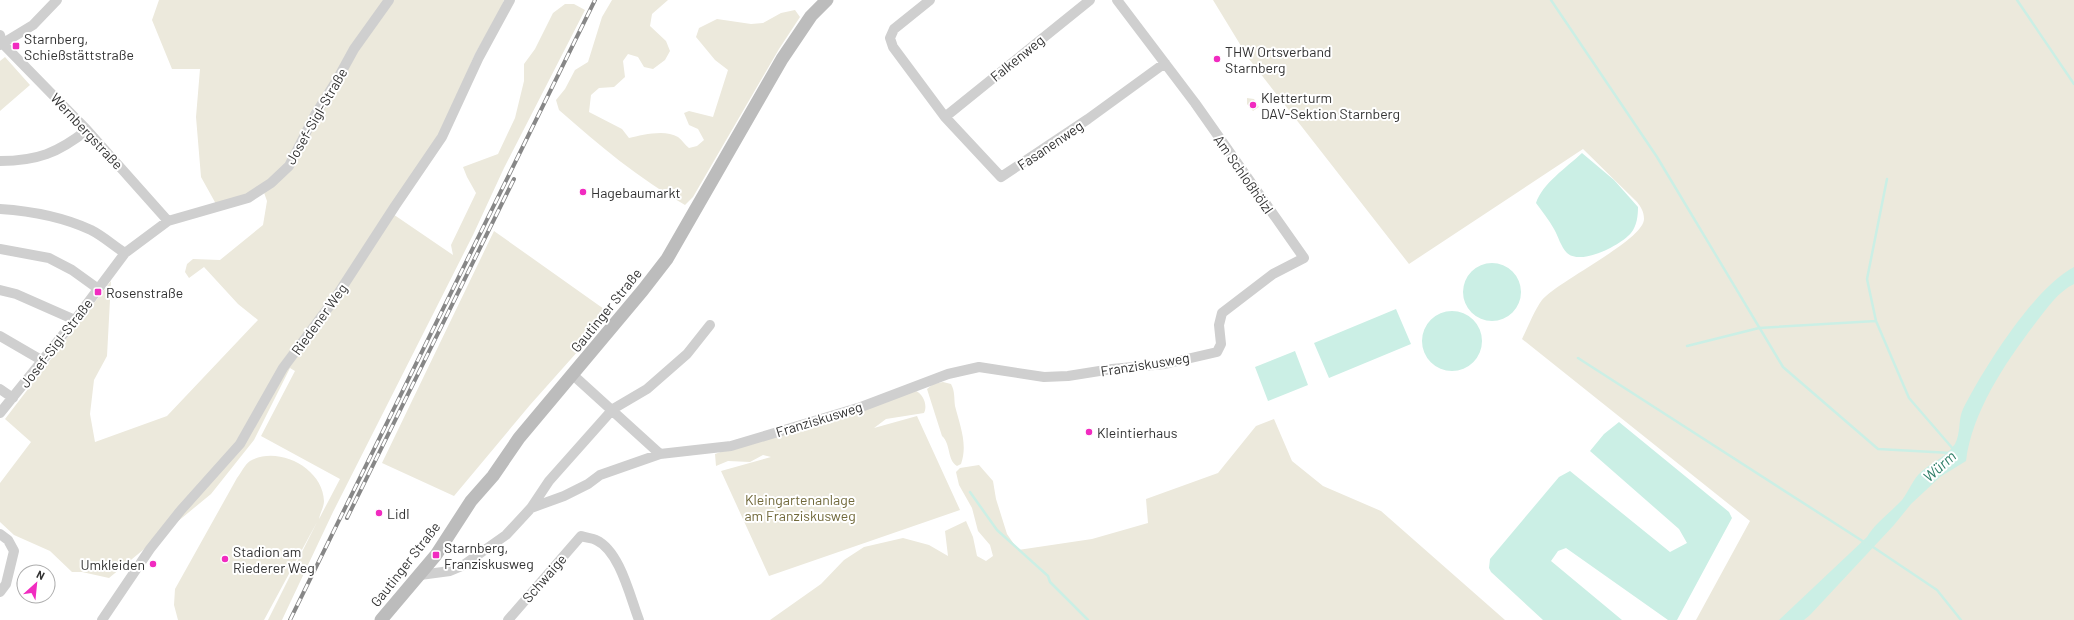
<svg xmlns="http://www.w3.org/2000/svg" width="2074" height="620" viewBox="0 0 2074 620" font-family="Barlow,sans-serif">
<rect width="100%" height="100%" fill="#fff"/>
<!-- green -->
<path fill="#ece9dc" d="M159,0h345l-3,9 -26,45 -35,80 -53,76 66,45 -2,-10 25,-52 -9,-16 -4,-10 35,-13 17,-36 9,-37v-17l11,-15 18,-36 12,-9h9l11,6 -81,158 -31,67 -140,277 -51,108h-14l49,-98 -53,98h-86l-4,-15 1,-16 62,-111c4,-5 8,-14 13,-17 28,-16 73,7 74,40 0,6 -4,12 -5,18l21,-40 -79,-43 34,-65 -5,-3 -36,72 -43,54 -102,84 -27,-6h-10l-22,-21 -36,-16 -14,-13v-39l31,-41 -26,-23 106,-138 -4,75 -13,24 -4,34 5,28 72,-26 91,-96 -20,-16 -34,-37 -15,11 -4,-6 2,-8 6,-5 27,1 43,-35 4,-24 -5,-14 -15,9 -31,8 -15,-27 -5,-60 4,-48h-28l-20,-49z
M612,0h56l-16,14 -2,12 16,15 4,10 -5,9 -12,9 -9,-2 -6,-10 -10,-3 -5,7 2,16 -11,10 -15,1 -8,7 -2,17 33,17 7,9c13,-3 36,-9 49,-1 4,3 7,8 11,11l8,-2 7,-6 -6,-11 -9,-4 -5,-12 5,-2 24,6 15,-47 -13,-10 -19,-23 3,-9 18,-9 34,5 12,-1 18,-10 14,-3 5,7 -21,32 -86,148 -8,8c-47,-27 -85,-59 -126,-95l-3,-10 9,-11 10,-19 13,-8 14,-45z
M1213,0h861v620h-378l54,-99 -228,-182c6,-12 12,-28 20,-39 16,-19 102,-60 102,-81 0,-7 -3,-12 -7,-17l-54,-53 -174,115 -160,-205z
M5,57l25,28 -30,26v-50z
M1247,98l7,1 5,8 -6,4 -6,-7z
M494,231l117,83 -81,91 -76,91 -72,-33z
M943,382l8,2c4,7 3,14 4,22 5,20 13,38 6,58l-4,2c-10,-6 -6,-22 -15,-30l-15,-47 6,-5z
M916,391c7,3 12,14 8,22l-38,6 -12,9 43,-12 43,94 -191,66 -48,-105 50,-14 -8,-2 -13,7 -22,-1 -12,5 -1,-12 39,-14z
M1274,419l18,42 31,25 58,25 124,109h-735l51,-36 23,-24 20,-13 39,-9 26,7 19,11 -3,-25 21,-10 7,16 4,19 9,5 7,-5 -3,-11 -12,-14 -6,-23 -13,-23 -3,-13 4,-4 19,-3 14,16 3,18 11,35 11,16 74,-11 56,-16 -2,-24 72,-26 38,-47z"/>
<!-- water -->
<path fill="#cbefe5" d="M1582,153l32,27 24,27c0,8 -1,19 -7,26 -10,12 -50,33 -64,20 -6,-6 -9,-17 -13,-24 -5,-9 -12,-18 -18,-26 7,-20 30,-35 46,-50z
M1463 292a29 29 0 1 1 58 0a29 29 0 1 1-58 0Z
M2074,267v17c-15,7 -27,24 -37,37 -30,39 -65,90 -71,140l-26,16 -29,27 -17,21 -84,90 -6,5h-25l88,-83c8,-14 23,-24 35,-37 6,-8 10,-18 16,-25 11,-12 28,-17 37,-31 6,-11 3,-25 8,-35 21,-41 71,-121 111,-142z
M1396,309l15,35 -82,34 -15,-35z
M1422 341a30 30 0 1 1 60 0a30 30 0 1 1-60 0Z
M1295,351l13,34 -40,16 -13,-34z
M1619,422l110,90 3,6 -55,102h-9l-102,-72 -8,3 -7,10 71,59h-79l-52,-48 -2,-4 1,-9 69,-82 11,-6 100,81 17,-9 -8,-14 -89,-78 14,-17z"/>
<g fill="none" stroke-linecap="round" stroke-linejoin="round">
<!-- stream -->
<path stroke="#cbefe5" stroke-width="2.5" d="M1551,0l106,157 126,210 95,82 73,4
M2017,0l57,84
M1887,179l-20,100 9,42 33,77 45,52
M1687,346l72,-18 117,-7
M1578,358l286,184
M970,492l27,38 51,46 2,6 38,38
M1870,545l67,45 24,30"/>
<!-- street -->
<path stroke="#cfcfcf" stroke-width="10" d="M930,0l-36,29 -4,9 3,9 52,70 56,60 87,-58 77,-56
M0,35l2,8 85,87 81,91
M0,45l33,-20 24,-25
M945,117l145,-117
M0,161c37,0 58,-8 87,-31
M0,209c31,2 63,8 91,21 12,6 23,16 34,23
M0,249l49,9 23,12 25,18
M0,290l16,4 59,26
M0,336l43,25
M573,375l87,79
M0,389l13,9
M0,413l75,-93 50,-67 43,-32 80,-23 23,-15 18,-17 26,-51 22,-35 17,-31 35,-49
M531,508l18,-27 64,-72 34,-20 40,-35 23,-29
M0,534l8,6 6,11 -8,33 -6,8
M420,575l30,-4 12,-5 44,-31 25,-27 33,-12 24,-12 12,-9 60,-21 71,-8 130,-39 87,-33 31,-7 65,10 24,-1 44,-7 53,-5 52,-12 4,-8 -2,-19 3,-12 51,-39 31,-16 -109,-155 -78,-103
M102,620l48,-71 31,-39 59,-66 43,-76 51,-68 61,-94 47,-69 37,-80 31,-57
M508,620l73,-84c5,2 11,2 15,4 24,11 34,57 43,80"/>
<!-- secondary -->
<path stroke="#bcbcbc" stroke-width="13" d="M381,620l55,-65 35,-54 22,-25 26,-38 124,-148 24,-31 115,-200 29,-43 16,-16"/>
<defs>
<path id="rail" d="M347,518l167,-339
M290,620l305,-620"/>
</defs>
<!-- rail casing -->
<use href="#rail" stroke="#878787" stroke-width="4"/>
<!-- rail -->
<use href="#rail" stroke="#fff" stroke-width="2.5" stroke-dasharray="8" stroke-linecap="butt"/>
</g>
<!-- markers -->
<g fill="#f12bc0" stroke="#fff" stroke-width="1.5">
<rect x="12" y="42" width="8" height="8" rx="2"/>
<circle cx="1217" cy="59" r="4"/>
<circle cx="1253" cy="105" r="4"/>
<circle cx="583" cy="192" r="4"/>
<rect x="94" y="288" width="8" height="8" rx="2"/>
<circle cx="1089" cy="432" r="4"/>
<circle cx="379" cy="513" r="4"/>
<rect x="432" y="551" width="8" height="8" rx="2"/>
<circle cx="225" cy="559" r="4"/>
<circle cx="153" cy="564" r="4"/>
</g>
<g text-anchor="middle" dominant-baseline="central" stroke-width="4" stroke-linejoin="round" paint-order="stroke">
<!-- poi labels -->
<g font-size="14" fill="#323232" stroke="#fff" text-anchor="start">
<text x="24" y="38">Starnberg,<tspan x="24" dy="16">Schießstättstraße</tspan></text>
<text x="1225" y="51">THW Ortsverband<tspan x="1225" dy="16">Starnberg</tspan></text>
<text x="1261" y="97">Kletterturm<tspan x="1261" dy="16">DAV-Sektion Starnberg</tspan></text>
<text x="591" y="192">Hagebaumarkt</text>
<text x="106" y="292">Rosenstraße</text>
<text x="1097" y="432">Kleintierhaus</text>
<text x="387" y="513">Lidl</text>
<text x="444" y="547">Starnberg,<tspan x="444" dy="16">Franziskusweg</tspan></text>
<text x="233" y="551">Stadion am<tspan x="233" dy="16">Riederer Weg</tspan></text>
<text x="145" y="564" text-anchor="end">Umkleiden</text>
</g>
<!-- street labels -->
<g font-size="14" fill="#323232" stroke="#fff">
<text transform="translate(1017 58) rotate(-39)">Falkenweg</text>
<text transform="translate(316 116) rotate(-60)">Josef-Sigl-Straße</text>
<text transform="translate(87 131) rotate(47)">Wernbergstraße</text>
<text transform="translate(1050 145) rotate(-34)">Fasanenweg</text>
<text transform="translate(1244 174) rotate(55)">Am Schloßhölzl</text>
<text transform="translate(606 310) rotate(-51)">Gautinger Straße</text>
<text transform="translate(319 319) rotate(-54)">Riedener Weg</text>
<text transform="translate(56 343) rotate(-52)">Josef-Sigl-Straße</text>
<text transform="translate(1145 364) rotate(-9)">Franziskusweg</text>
<text transform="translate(819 419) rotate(-17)">Franziskusweg</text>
<text transform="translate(405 564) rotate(-52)">Gautinger Straße</text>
<text transform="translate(544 578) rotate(-49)">Schwaige</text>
</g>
<!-- park labels -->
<g font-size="14" fill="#71693b" stroke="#fff">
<text x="800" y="499">Kleingartenanlage<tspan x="800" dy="16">am Franziskusweg</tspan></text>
</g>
<!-- water labels -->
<g font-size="15" font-style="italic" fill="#307f68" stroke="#fff">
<text transform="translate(1939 466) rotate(-42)">Würm</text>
</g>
</g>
<!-- north arrow -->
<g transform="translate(36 584) rotate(27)"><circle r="19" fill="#ffffff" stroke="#adadad"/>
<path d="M0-3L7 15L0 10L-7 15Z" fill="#f12bc0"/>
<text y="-6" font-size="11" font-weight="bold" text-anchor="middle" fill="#323232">N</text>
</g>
</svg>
